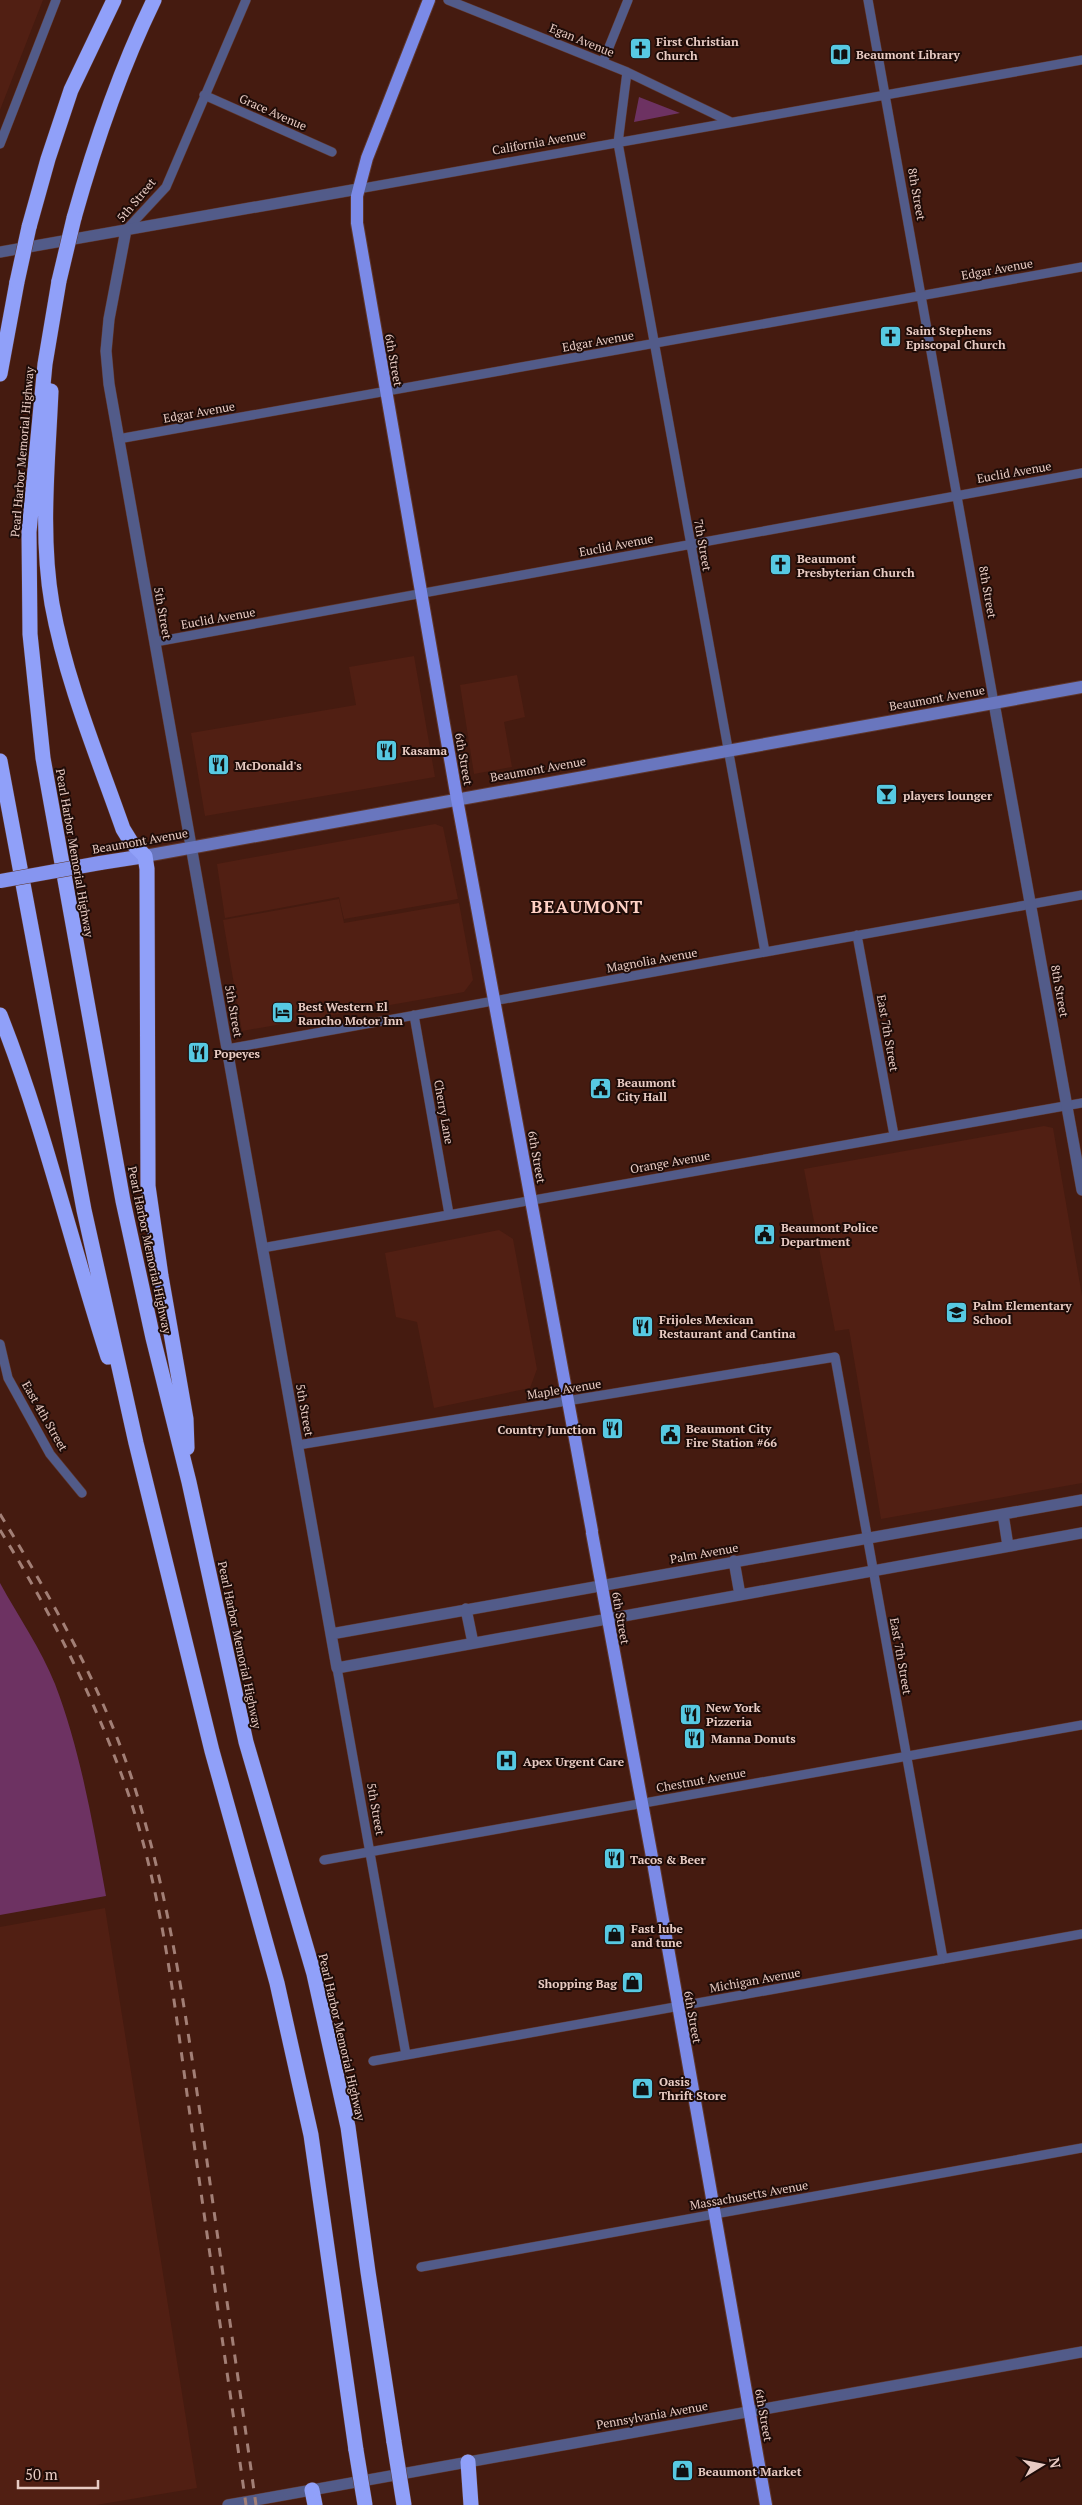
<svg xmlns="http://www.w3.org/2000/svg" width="1082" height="2505" viewBox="0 0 1082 2505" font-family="'PT Serif',serif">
<rect width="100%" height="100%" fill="#451b10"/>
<!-- built -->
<path fill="#511f13" d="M0,0h43l-43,110z
M414,656l21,121 -230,39 -14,-83 165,-28 -7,-38z
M517,675l8,42 -21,5 8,45 -38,7 -14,-89z
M435,824l8,3 15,72 -114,20 -5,-22 -114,21 -8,-54z
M339,899l5,24 115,-20 14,77 -9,12 -222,39 -19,-111z
M1044,1126l9,2 29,168v187l-201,36 -32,-190 -14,2 -31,-162z
M499,1230l14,9 24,130 -7,19 -96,20 -17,-86 -21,-5 -11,-64z
M105,1908l92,580 -101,17h-96v-578z"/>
<!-- green -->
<path fill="#6d3262" d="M639,97l41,16 -46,9z
M0,1583c18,33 41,66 55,101 26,68 38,141 51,212l-106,19z"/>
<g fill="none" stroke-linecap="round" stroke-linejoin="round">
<defs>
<path id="minor" d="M448,0l179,72 104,50
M868,0l126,703
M603,62l25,-62
M627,72l-9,71 147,809
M204,95l128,57
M0,144l56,-144
M358,189l724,-129
M126,230l40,-43 80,-187
M118,439l964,-172
M155,642l927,-169
M857,935l37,200
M414,1015l35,199
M227,1049l855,-154
M262,1248l820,-145
M0,1344l8,34 42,76 32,39
M298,1445l537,-88 108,602
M337,1668l69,387
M324,1860l758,-135
M373,2061l709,-127
M421,2267l661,-119"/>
<path id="tertiary" d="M126,230l-17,89 -3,32 3,33 228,1284 745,-135
M0,252l358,-63
M994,703l88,487
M1003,1514l5,32
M734,1561l6,34
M466,1609l7,34
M331,1634l751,-134
M228,2505l854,-153"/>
<path id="secondary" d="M145,856l937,-169"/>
<path id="primary" d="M429,0l-62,158 -10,38v27l100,576 135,732
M592,1533l60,324 114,648"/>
<path id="trunk" d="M100,863l45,-7"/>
<path id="motorway" d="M74,218c21,-75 46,-148 80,-218
M29,227l19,-68 23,-69 43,-90
M59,281l-14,83 -16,168 1,102 13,124 80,443 30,137 36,144 57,260 68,232 34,153 20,145 26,170
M0,374l17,-92
M51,391c-3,70 -11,144 1,213 14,77 45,151 71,225l8,13 14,14 2,13 1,317 13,90 25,143 1,29
M0,761l84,449 52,233 76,308 65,232 34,152 45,315
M0,1015c44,111 71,228 108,342
M468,2462l3,43
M312,2490l3,15"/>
</defs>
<!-- minor casing -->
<use href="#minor" stroke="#5f372d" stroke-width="10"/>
<!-- tertiary casing -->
<use href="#tertiary" stroke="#5f372d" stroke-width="12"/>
<!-- secondary casing -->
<use href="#secondary" stroke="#5f372d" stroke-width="14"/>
<!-- primary casing -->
<use href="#primary" stroke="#5f372d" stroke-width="14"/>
<!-- trunk casing -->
<use href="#trunk" stroke="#5f372d" stroke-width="15"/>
<!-- motorway casing -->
<use href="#motorway" stroke="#5f372d" stroke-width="16"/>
<!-- minor -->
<use href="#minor" stroke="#525b89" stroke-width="9"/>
<!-- tertiary -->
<use href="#tertiary" stroke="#525b89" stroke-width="11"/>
<!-- secondary -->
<use href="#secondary" stroke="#6976be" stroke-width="12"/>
<!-- primary -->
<use href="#primary" stroke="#7b8ae7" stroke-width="12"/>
<!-- trunk -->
<use href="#trunk" stroke="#8695f0" stroke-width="14"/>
<!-- motorway -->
<use href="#motorway" stroke="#90a0f9" stroke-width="15"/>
<!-- rail -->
<path stroke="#a27f76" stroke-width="3" stroke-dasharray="9 9" stroke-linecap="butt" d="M0,1514c51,84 101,171 132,265 38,117 54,239 72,361 17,122 35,243 52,365
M0,1530c48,78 90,159 122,246 38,102 51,217 66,325 19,135 39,269 58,404"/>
<defs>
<path id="trunk-bridge" d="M0,881l100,-18"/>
<path id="motorway-bridge" d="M59,281l15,-63
M17,282l12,-55
M394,2442l10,63
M356,2450l9,55"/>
</defs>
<!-- trunk-bridge casing -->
<use href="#trunk-bridge" stroke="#5f372d" stroke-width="15" stroke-linecap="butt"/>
<!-- motorway-bridge casing -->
<use href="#motorway-bridge" stroke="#5f372d" stroke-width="16" stroke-linecap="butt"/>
<!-- trunk-bridge -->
<use href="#trunk-bridge" stroke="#8695f0" stroke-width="14"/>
<!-- motorway-bridge -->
<use href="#motorway-bridge" stroke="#90a0f9" stroke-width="15"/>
</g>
<!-- icons -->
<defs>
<symbol id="church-square" viewBox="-11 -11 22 22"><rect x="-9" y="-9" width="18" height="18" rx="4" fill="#57c9e2" stroke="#1f0c08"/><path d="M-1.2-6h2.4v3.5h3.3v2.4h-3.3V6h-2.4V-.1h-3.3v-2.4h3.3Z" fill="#111"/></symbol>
<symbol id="library-square" viewBox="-11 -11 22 22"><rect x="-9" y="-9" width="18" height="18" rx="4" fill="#57c9e2" stroke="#1f0c08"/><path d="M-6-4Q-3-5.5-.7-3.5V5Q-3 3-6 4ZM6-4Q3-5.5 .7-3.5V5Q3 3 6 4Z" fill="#111"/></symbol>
<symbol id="restaurant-square" viewBox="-11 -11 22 22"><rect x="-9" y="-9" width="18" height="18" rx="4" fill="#57c9e2" stroke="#1f0c08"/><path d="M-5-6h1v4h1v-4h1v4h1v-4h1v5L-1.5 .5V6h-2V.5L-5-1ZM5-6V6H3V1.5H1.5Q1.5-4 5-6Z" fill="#111"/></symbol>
<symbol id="bar-square" viewBox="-11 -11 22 22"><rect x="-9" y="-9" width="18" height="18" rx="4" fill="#57c9e2" stroke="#1f0c08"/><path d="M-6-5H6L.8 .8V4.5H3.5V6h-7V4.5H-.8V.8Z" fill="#111"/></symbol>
<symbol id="hotel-square" viewBox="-11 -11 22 22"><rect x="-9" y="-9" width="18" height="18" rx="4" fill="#57c9e2" stroke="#1f0c08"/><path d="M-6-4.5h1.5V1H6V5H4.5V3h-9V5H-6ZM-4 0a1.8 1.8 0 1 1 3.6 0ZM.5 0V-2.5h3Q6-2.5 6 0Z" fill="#111"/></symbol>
<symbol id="civic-square" viewBox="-11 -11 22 22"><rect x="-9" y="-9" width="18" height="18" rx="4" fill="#57c9e2" stroke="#1f0c08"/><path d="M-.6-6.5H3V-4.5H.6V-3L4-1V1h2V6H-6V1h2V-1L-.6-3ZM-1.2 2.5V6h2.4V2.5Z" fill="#111"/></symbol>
<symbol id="school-square" viewBox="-11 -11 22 22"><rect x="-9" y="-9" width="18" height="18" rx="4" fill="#57c9e2" stroke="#1f0c08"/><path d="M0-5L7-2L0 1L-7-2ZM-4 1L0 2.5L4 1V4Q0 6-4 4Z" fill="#111"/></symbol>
<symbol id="hospital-square" viewBox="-11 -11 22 22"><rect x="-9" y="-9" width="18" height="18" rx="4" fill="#57c9e2" stroke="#1f0c08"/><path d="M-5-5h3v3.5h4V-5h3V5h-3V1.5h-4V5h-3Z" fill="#111"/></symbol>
<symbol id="shop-square" viewBox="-11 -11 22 22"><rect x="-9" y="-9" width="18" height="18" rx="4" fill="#57c9e2" stroke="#1f0c08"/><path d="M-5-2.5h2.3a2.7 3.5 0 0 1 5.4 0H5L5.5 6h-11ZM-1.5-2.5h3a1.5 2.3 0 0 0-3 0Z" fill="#111"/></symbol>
</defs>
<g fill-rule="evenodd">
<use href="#church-square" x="628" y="36" width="25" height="25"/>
<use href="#library-square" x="828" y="42" width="25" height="25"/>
<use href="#church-square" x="878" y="324" width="25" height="25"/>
<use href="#church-square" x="768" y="552" width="25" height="25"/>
<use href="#restaurant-square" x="374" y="738" width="25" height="25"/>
<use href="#restaurant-square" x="206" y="752" width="25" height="25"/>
<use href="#bar-square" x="874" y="782" width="25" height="25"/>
<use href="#hotel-square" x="270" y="1000" width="25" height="25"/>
<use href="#restaurant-square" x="186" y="1040" width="25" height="25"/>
<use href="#civic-square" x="588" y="1076" width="25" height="25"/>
<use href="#civic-square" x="752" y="1222" width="25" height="25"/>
<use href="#school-square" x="944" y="1300" width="25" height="25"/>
<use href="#restaurant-square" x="630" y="1314" width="25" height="25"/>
<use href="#restaurant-square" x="600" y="1416" width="25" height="25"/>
<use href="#civic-square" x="658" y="1422" width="25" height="25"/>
<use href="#restaurant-square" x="678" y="1702" width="25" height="25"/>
<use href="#restaurant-square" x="682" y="1726" width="25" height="25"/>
<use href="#hospital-square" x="494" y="1748" width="25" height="25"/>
<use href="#restaurant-square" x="602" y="1846" width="25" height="25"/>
<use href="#shop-square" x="602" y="1922" width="25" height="25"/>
<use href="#shop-square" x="620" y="1970" width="25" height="25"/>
<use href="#shop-square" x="630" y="2076" width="25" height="25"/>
<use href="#shop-square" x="670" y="2458" width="25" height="25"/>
</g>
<g text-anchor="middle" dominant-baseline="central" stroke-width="4" stroke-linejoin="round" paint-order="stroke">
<!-- street labels -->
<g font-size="12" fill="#e8cbc3" stroke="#1f0c08">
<text transform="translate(582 40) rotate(22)">Egan Avenue</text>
<text transform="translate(273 112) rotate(24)">Grace Avenue</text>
<text transform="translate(539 142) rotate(-10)">California Avenue</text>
<text transform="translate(917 194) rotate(80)">8th Street</text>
<text transform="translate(136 200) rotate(-50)">5th Street</text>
<text transform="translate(997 269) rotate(-10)">Edgar Avenue</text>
<text transform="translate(598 341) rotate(-10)">Edgar Avenue</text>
<text transform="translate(394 360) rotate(80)">6th Street</text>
<text transform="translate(199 412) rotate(-10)">Edgar Avenue</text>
<text transform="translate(22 452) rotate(-85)">Pearl Harbor Memorial Highway</text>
<text transform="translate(1014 472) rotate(-10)">Euclid Avenue</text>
<text transform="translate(616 545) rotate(-11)">Euclid Avenue</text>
<text transform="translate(703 545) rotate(80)">7th Street</text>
<text transform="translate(988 592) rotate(80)">8th Street</text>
<text transform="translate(163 613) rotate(80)">5th Street</text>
<text transform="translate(218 618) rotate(-10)">Euclid Avenue</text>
<text transform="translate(937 698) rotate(-10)">Beaumont Avenue</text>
<text transform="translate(464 759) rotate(80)">6th Street</text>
<text transform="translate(538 769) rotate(-10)">Beaumont Avenue</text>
<text transform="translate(140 841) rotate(-10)">Beaumont Avenue</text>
<text transform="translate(75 853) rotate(80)">Pearl Harbor Memorial Highway</text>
<text transform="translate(652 960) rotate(-10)">Magnolia Avenue</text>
<text transform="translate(1060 991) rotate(80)">8th Street</text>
<text transform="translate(234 1011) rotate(80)">5th Street</text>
<text transform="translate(888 1033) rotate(80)">East 7th Street</text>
<text transform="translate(444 1112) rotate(80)">Cherry Lane</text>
<text transform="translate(537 1157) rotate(80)">6th Street</text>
<text transform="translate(670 1162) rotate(-10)">Orange Avenue</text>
<text transform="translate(150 1250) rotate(78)">Pearl Harbor Memorial Highway</text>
<text transform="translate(564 1389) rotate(-9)">Maple Avenue</text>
<text transform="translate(305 1410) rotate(80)">5th Street</text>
<text transform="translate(45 1416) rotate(60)">East 4th Street</text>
<text transform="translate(704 1553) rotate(-10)">Palm Avenue</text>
<text transform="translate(621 1618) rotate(80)">6th Street</text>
<text transform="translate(240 1645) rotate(78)">Pearl Harbor Memorial Highway</text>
<text transform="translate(901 1656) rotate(80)">East 7th Street</text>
<text transform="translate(701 1780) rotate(-10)">Chestnut Avenue</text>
<text transform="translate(376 1809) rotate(80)">5th Street</text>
<text transform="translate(755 1980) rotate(-10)">Michigan Avenue</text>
<text transform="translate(693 2017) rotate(80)">6th Street</text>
<text transform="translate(342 2037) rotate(77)">Pearl Harbor Memorial Highway</text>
<text transform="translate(749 2195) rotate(-10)">Massachusetts Avenue</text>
<text transform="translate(652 2415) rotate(-10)">Pennsylvania Avenue</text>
<text transform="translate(764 2415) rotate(80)">6th Street</text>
</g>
<!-- poi labels -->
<g font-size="12" font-weight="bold" fill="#e8cbc3" stroke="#1f0c08" text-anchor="start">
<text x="656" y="41">First Christian<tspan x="656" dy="14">Church</tspan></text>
<text x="856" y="54">Beaumont Library</text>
<text x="906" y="330">Saint Stephens<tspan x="906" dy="14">Episcopal Church</tspan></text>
<text x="797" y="558">Beaumont<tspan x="797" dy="14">Presbyterian Church</tspan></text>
<text x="402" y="750">Kasama</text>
<text x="235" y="765">McDonald's</text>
<text x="903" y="795">players lounger</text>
<text x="298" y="1006">Best Western El<tspan x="298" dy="14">Rancho Motor Inn</tspan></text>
<text x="214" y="1053">Popeyes</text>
<text x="617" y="1082">Beaumont<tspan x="617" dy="14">City Hall</tspan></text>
<text x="781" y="1227">Beaumont Police<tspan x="781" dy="14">Department</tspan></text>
<text x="973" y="1305">Palm Elementary<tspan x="973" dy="14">School</tspan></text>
<text x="659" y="1319">Frijoles Mexican<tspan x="659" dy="14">Restaurant and Cantina</tspan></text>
<text x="686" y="1428">Beaumont City<tspan x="686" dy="14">Fire Station #66</tspan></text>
<text x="596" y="1429" text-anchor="end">Country Junction</text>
<text x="706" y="1707">New York<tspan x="706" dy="14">Pizzeria</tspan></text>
<text x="711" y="1738">Manna Donuts</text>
<text x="523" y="1761">Apex Urgent Care</text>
<text x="630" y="1859">Tacos &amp; Beer</text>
<text x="631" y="1928">Fast lube<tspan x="631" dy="14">and tune</tspan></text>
<text x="617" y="1983" text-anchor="end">Shopping Bag</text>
<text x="659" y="2081">Oasis<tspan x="659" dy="14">Thrift Store</tspan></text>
<text x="698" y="2471">Beaumont Market</text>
</g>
<!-- district labels -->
<g font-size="18" font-weight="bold" letter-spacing="1" fill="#ffd1c5" stroke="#1f0c08">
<text x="587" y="906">BEAUMONT</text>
</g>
</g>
<!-- north arrow -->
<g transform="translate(1042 2465) rotate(80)" stroke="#1f0c08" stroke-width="4" paint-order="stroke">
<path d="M0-4L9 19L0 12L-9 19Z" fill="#e8cbc3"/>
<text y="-8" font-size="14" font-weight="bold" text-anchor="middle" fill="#e8cbc3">N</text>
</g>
<!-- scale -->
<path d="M18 2480v8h80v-8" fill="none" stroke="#e8cbc3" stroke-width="2.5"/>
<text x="25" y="2480" font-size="15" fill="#e8cbc3" stroke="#1f0c08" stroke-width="4" paint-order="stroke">50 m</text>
</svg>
